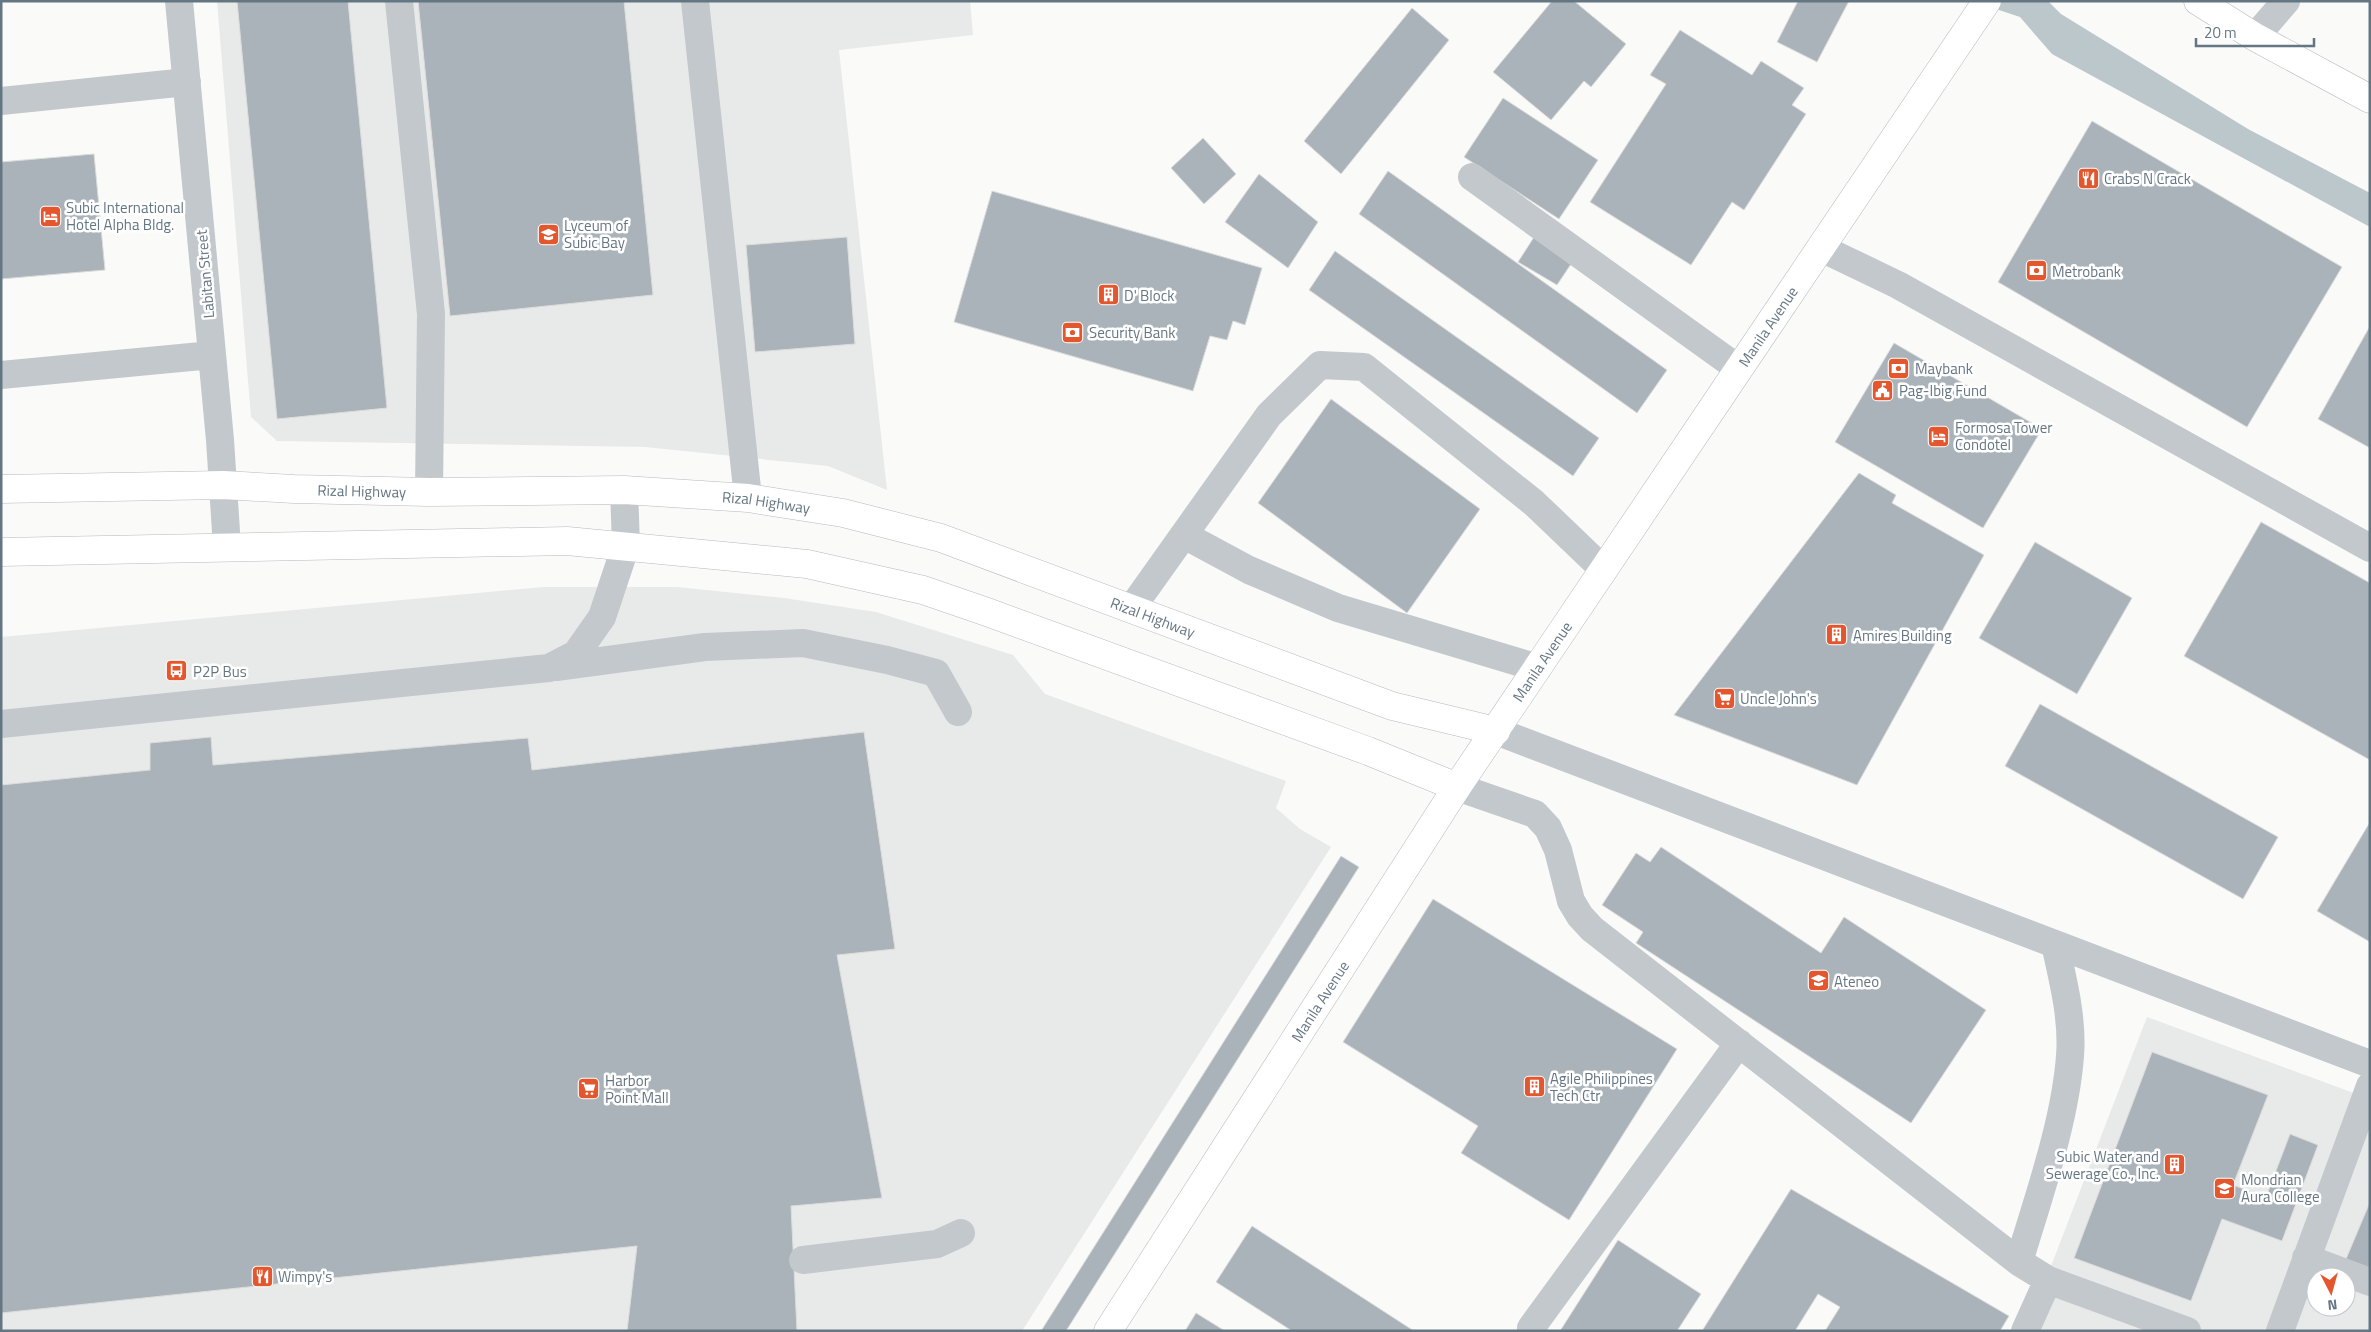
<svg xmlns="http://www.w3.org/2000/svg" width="2371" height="1332" viewBox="0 0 2371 1332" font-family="'Titillium Web',sans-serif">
<rect width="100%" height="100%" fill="#fafaf8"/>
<!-- built -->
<path fill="#e8e9e9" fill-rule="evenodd" d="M217,1h753l3,34 -134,15 48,440 -59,-24 -183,-19 -368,-6 -26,-24z
M543,587h134l107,11 92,14 137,43 32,39 241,87 -10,27 24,21 31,18 -309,484h-1021v-694z
M2147,1017l223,82v232h-344zM2316,1277h30v30h-30z"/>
<!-- water -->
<path fill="#bbc7cb" d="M1972,1h76l13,13 187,115 122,64v34l-318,-173 -32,-37z"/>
<!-- building -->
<path fill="#aab3b9" stroke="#dcdcda" d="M237,1h111l39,407 -110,11z
M418,1h206l29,294 -203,21z
M1552,1h22l52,43 -35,43 -7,-6 -33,39 -58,-48z
M1798,1h51l-32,61 -40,-20z
M1412,8l37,32 -108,134 -37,-33z
M1680,30l72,45 9,-14 43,27 -12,17 14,9 -62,96 -12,-8 -41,63 -101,-63 76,-118 -16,-9z
M1503,98l95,62 -39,59 -95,-62z
M2092,121l250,146 -95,160 -249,-145z
M1203,138l33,36 -32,30 -33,-36z
M94,154l11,116 -104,9v-117z
M1388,171l279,199 -30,43 -278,-199z
M1259,174l59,48 -30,46 -63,-46z
M992,191l270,77 -17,57 -12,-4 -6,19 -17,-4 -17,55 -239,-69z
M1536,234l39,24 -18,27 -39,-23z
M847,237l8,107 -100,8 -9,-107z
M1335,251l264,187 -26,38 -264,-186z
M2370,326v122l-52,-29z
M1894,343l148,86 -59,99 -148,-86z
M1331,399l149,110 -73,104 -149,-110z
M1859,473l37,22 -4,8 92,52 -127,230 -183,-70z
M2261,522l109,61v177l-186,-104z
M2035,542l97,56 -55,96 -98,-56z
M2040,704l238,133 -35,62 -238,-133z
M864,732l31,217 -58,6 45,243 -91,8 6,125h-170l10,-85 -636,67v-528l149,-15v-27l61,-6 2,28 315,-27 4,32z
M2370,822v120l-53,-31z
M1661,847l160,106 23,-36 142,93 -75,113 -275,-180 7,-11 -41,-27 34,-52 14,9z
M1341,856l18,11 -293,464h-25z
M1433,899l244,150 -108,171 -108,-67 17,-27 -135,-84z
M2152,1052l116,43 -35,90 33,12 24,-63 28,11 -36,96 -60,-22 -31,82 -117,-43z
M1791,1189l218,127 -9,15h-175l15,-24 -22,-13 -23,37h-93z
M2370,1202v67l-24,-10z
M1252,1226l162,105h-122l-76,-49z
M1618,1240l83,54 -24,37h-117z
M1196,1313l29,18h-40z"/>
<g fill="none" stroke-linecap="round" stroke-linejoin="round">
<defs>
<g id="major">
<path d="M2198,1l57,36 115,62"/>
<path id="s1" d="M1,489l222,-4 71,4 135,3 195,-2 124,8 95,15 98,25 451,168 104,25"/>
<path d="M1,552l566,-11 240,23 116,26 64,22 381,139 89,36"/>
<path id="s2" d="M1108,1331l349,-544 530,-786"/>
</g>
</defs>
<!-- major casing -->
<use href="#major" stroke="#b5babe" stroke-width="29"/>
<!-- minor -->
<path stroke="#c3c8cc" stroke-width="28" d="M179,1l41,439 7,107
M399,1l32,313 -2,178
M695,1l53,497
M2255,37l31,-36
M1,101l186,-19
M1472,177l267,192
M1821,248l77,37 472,263
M1,375l211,-20
M1184,535l65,35 89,38 200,60
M1131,609l138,-194 51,-50 44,2 170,136 70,67
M556,667l149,-20 98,-4 84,17 49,13 22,39
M1,724l548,-56 27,-14 26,-37 24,-72 -2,-55
M1496,731l874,333
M1457,787l78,27 13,14 10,22 13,51 9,15 12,13 427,333 29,18 139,51
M2306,1258l64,24
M803,1260l134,-16 24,-11
M2019,1262c19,-64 46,-139 51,-206 3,-37 -7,-76 -15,-112
M1531,1328l208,-285
M2025,1331l23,-51
M2280,1331l90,-245"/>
<!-- major -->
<use href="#major" stroke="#fff" stroke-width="28"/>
</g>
<!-- icons -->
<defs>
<symbol id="restaurant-square" viewBox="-11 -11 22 22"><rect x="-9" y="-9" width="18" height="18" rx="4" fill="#e4572e" stroke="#fff"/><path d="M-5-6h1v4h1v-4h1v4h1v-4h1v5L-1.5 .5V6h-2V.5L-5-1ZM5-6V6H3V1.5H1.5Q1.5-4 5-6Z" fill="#fff"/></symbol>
<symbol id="hotel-square" viewBox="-11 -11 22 22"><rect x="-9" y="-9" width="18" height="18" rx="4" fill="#e4572e" stroke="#fff"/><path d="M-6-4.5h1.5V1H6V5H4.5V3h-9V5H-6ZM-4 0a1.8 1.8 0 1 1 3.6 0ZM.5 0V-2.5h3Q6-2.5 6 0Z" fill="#fff"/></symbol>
<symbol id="university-square" viewBox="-11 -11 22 22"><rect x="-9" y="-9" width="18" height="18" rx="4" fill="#e4572e" stroke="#fff"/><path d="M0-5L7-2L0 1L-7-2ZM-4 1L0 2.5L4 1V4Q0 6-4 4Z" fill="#fff"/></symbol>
<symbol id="bank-square" viewBox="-11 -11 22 22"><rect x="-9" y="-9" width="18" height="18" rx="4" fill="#e4572e" stroke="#fff"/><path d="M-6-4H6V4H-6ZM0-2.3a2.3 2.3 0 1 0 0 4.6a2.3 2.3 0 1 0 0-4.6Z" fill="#fff"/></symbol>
<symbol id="building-square" viewBox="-11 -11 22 22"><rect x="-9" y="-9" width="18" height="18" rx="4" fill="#e4572e" stroke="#fff"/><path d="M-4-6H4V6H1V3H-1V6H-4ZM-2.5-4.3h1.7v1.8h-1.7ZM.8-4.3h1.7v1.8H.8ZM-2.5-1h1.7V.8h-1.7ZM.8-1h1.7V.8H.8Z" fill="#fff"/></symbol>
<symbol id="civic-square" viewBox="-11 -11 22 22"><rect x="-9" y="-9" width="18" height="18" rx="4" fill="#e4572e" stroke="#fff"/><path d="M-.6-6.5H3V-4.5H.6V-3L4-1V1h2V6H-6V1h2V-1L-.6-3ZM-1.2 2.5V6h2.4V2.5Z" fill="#fff"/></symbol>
<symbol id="bus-square" viewBox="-11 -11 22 22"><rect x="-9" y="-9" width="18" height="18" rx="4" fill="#e4572e" stroke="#fff"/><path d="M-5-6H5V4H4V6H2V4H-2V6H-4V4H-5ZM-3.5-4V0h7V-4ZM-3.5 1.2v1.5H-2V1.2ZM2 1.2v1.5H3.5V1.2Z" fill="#fff"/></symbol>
<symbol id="supermarket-square" viewBox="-11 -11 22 22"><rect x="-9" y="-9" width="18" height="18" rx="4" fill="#e4572e" stroke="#fff"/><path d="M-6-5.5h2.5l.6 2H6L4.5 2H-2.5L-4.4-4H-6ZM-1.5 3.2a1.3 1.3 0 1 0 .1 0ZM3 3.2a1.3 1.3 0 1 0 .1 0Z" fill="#fff"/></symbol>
<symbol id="school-square" viewBox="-11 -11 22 22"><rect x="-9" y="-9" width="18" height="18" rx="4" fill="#e4572e" stroke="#fff"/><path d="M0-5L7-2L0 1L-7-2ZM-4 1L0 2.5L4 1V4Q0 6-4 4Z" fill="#fff"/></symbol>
</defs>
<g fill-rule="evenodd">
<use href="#restaurant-square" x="2076" y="166" width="25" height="25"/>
<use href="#hotel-square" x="38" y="204" width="25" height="25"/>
<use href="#university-square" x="536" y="222" width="25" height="25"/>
<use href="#bank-square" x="2024" y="258" width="25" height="25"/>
<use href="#building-square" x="1096" y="282" width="25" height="25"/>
<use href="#bank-square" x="1060" y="320" width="25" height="25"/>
<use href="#bank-square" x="1886" y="356" width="25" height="25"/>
<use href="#civic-square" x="1870" y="378" width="25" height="25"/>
<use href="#hotel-square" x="1926" y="424" width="25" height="25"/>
<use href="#building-square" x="1824" y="622" width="25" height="25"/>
<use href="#bus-square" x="164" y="658" width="25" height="25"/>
<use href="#supermarket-square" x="1712" y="686" width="25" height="25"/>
<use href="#school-square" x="1806" y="968" width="25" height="25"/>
<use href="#building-square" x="1522" y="1074" width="25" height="25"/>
<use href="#supermarket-square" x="576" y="1076" width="25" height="25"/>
<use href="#building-square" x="2162" y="1152" width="25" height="25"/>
<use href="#university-square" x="2212" y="1176" width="25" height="25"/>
<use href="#restaurant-square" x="250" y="1264" width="25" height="25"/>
</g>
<g text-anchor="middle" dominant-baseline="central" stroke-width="5" stroke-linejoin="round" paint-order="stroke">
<!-- poi labels -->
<g font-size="15" fill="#657683" stroke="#fff" text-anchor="start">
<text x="2104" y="178">Crabs N Crack</text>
<text x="66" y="207">Subic International<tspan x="66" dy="17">Hotel Alpha Bldg.</tspan></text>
<text x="564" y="225">Lyceum of<tspan x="564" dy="17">Subic Bay</tspan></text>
<text x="2052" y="271">Metrobank</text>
<text x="1124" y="295">D' Block</text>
<text x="1089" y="332">Security Bank</text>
<text x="1915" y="368">Maybank</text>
<text x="1899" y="390">Pag-Ibig Fund</text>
<text x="1955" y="427">Formosa Tower<tspan x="1955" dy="17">Condotel</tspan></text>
<text x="1853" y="635">Amires Building</text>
<text x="193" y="671">P2P Bus</text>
<text x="1740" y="698">Uncle John's</text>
<text x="1834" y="981">Ateneo</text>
<text x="1550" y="1078">Agile Philippines<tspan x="1550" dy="17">Tech Ctr</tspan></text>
<text x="605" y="1080">Harbor<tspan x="605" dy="17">Point Mall</tspan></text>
<text x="2159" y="1156" text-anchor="end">Subic Water and<tspan x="2159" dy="17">Sewerage Co., Inc.</tspan></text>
<text x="2241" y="1179">Mondrian<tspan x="2241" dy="17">Aura College</tspan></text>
<text x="278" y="1276">Wimpy's</text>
</g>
<!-- street labels -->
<g font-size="15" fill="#657683" stroke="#fff">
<text transform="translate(205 274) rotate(-95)">Labitan Street</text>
<text stroke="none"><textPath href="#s2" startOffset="1202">Manila Avenue</textPath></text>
<text stroke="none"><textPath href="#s1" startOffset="361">Rizal Highway</textPath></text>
<text stroke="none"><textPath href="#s1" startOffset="766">Rizal Highway</textPath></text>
<text stroke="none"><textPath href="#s1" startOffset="1171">Rizal Highway</textPath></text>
<text stroke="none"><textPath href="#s2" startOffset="798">Manila Avenue</textPath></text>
<text stroke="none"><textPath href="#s2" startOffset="392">Manila Avenue</textPath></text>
</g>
</g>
<!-- border -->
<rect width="2371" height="1332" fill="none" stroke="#657683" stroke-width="5"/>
<!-- north arrow -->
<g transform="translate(2331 1292) rotate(174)"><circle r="24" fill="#ffffff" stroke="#c1c8cd"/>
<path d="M0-4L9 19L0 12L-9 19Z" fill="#e4572e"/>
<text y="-8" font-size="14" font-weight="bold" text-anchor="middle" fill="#657683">N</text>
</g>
<!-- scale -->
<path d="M2196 38v8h118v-8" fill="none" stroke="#657683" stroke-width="2.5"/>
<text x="2204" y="38" font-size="15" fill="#657683" stroke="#ffffff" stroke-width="4" paint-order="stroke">20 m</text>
</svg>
